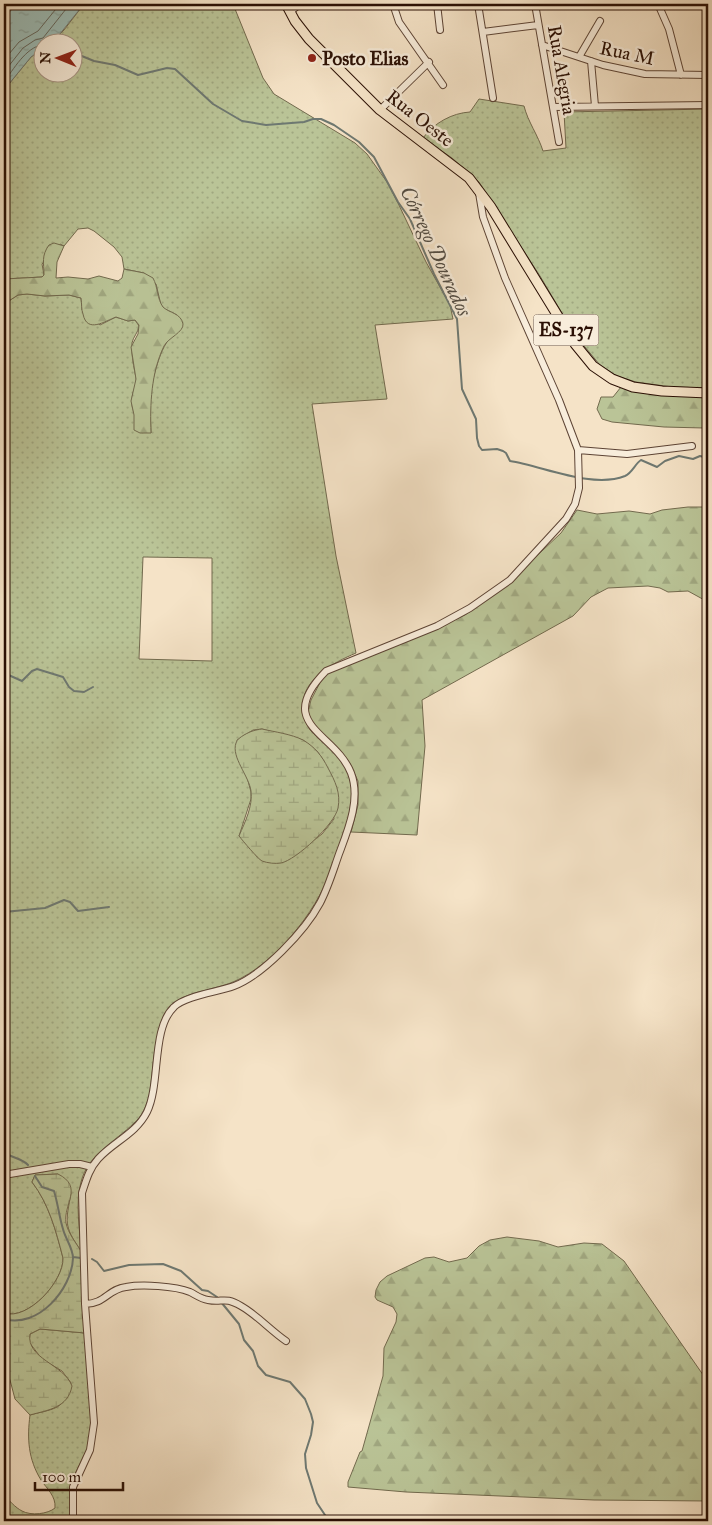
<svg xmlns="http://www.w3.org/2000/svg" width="712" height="1525" viewBox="0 0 712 1525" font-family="'IM FELL Great Primer',serif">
<defs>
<pattern id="grass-dots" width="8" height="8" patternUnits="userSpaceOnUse" patternTransform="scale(1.25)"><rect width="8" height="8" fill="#bac497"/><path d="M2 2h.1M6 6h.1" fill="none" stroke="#a0a780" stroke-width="1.8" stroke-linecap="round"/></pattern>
<pattern id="forest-firs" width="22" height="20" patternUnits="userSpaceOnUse" patternTransform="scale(1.25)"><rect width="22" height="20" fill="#bac497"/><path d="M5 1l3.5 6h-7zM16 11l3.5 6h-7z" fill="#a0a780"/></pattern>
<pattern id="wetland-marsh" width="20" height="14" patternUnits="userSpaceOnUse" patternTransform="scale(1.25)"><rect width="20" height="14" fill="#bac497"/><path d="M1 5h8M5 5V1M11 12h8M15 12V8" fill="none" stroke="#a0a780"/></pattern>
<pattern id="water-ripples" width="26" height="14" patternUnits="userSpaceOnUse" patternTransform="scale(1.25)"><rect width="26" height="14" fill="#9cbeb9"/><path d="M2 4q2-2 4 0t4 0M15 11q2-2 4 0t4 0" fill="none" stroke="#87a29d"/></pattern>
</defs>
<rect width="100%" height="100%" fill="#f5e3c7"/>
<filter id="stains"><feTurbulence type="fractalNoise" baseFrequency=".004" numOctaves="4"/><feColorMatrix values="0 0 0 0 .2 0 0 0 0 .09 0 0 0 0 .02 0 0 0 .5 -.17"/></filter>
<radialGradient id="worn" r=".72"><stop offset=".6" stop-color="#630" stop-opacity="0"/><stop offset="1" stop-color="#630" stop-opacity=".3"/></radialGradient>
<!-- grass -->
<path fill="url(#grass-dots)" stroke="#726a4e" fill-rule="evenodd" d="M84,4h149l30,74 11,16 81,49 12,11 20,28 11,21 28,59 24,43 3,14 -78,6 12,74 -75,5 24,152 20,97c-23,10 -56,26 -53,57 1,8 3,15 8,21 15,16 38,29 41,53 4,29 -12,60 -21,87 -16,42 -56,93 -98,111 -21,9 -54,9 -67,30 -12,18 -13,63 -17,85 -3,9 -7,20 -15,26 -19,19 -46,31 -53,59 -6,21 -1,47 0,69 -18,-26 -15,-29 -10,-58l-13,-19 -23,1 -3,7c17,22 24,49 31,76 1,23 -35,63 -59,55v-1009l14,-9 9,-1 18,2 24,-1 12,3 1,12 18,15 16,-8 12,4 7,-1 4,6c-1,7 -6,11 -7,17 -1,11 2,25 4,35 1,5 -2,11 -3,15 -5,19 6,27 18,40 0,-12 -2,-24 -1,-36 2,-16 10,-52 23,-62l4,-20 -12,-6 -4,-4 -5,-21 -12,-11 -20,-4 -2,-12 -8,-10 -20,-16 -6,-3 -10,1 -14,17 -4,-2 -18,20 2,11 -2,2 -38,2v-189l27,-33 11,-8v23h30v-30h-20l12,-12zM143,557l69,1v103l-73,-2zM262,729l41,11 14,11 7,10 10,58 -12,15 -36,27 -29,-4 -3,-6 -15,-15 12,-37v-7l-14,-52 16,-10z
M479,99l45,7c4,16 14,29 19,45l23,-3 -2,-36 144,-3v38l-2,7 2,26v208l-36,-1 -36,-5 -19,-6 -17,-11 -25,-30 -35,-59 -61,-94 -27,-24 -29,-20c11,-15 29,-25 47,-26z
M40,1329l45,4 7,92 -4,23 -14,28 -3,11v34h-67v-27c4,6 12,14 18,17 9,5 26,3 33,-3 1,-12 -8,-19 -14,-28 -13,-21 -14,-42 -11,-65 25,-7 34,-4 41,-32l-9,-12 -20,-12 -13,-17 1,-8z"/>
<!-- forest -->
<path fill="url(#forest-firs)" stroke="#726a4e" d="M54,243l10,3 -7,16 -1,16 12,-1 20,2 11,-3 19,5 4,-3 2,-9 20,4 9,5c5,9 4,21 10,29 6,6 18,6 20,17 1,8 -15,14 -19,22 -13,27 -14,58 -13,87h-11l-6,-3v-15l-3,-14 5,-22 -5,-32 7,-13 1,-9 -4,-5 -7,1 -12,-4c-11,4 -29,17 -33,-3 -2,-5 -1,-10 -2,-16l-12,-3 -24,1 -18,-2 -9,1 -14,9v-25l38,-2 2,-2c0,-12 -3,-19 5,-30z
M621,387l87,10v40l-5,-1 1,-8 -40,-1 -52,-5 -10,-3 -5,-10 4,-12h12z
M688,507h20v95l-20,-11 -20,1 -8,-4 -12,-2 -40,2 -17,9 -18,19 -151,84 3,46 -8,89 -66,-3 7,-27v-24l-9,-19 -11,-14 -27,-27 -3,-9 3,-12 13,-25 15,-9 78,-29 48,-22 41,-30 55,-52 16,-23 20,4 32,-3 21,3 12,-4z
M507,1237l32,4 19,6 26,-4 18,1 22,17 84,121v119l-114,-1 -188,-8 -58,-5v-5l12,-30 2,-1 21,-75 1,-28 12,-26 1,-8 -4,-7 -16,-7 -2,-3 1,-7 4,-8 7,-6 38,-18 9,-1 15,5 18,-4 12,-12 11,-6z"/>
<!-- wetland -->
<path fill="url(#wetland-marsh)" stroke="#726a4e" d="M262,729c13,3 29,5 41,11 12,7 19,16 25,28 7,13 13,25 10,40 -3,16 -42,52 -57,55 -5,1 -14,0 -19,-2 -4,-2 -19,-20 -23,-25 6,-14 14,-30 12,-45 -2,-15 -20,-34 -15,-48 1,-4 5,-6 8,-8 7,-4 11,-5 18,-6z
M58,1174c26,13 5,30 8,49 2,10 10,20 15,28l4,82 -45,-4 -10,5c-4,25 34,30 42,52 -4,22 -24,24 -42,29l-15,-16 -5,-19 -6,-12v-55c24,8 60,-32 59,-55 -7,-27 -14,-54 -31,-76l3,-7z"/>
<!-- water -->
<path fill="url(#water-ripples)" stroke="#6e7871" d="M16,4h68l-29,36 -3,2h-10v7l-11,8 -27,33v-71z"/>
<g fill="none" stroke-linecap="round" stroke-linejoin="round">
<!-- shore -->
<path stroke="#63665e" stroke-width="1" d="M4,60l15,-18 19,-11 22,-27
M4,72l19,-24 12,-8 8,-2 27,-34
M4,82c9,-12 22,-35 38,-37"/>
<!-- stream -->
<path stroke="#6e7871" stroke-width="2" d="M72,52l22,9 21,4 23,10 29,-7 8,1 38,35 29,17 24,4 38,-3 9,-3h8l13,6 25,17 15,15 24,45 12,17 24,55 23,45 5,70 14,30 1,19 2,8 3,4 15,-1 6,2 3,2 4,8c33,5 82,28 115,15 7,-3 10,-12 16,-16l16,7 8,-6 14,-5 14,3 7,-3 8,2
M4,673l18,8 10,-10 5,-2 26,8 6,10 5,4 10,1 9,-5
M4,912l41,-4 19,-8 6,2 8,9 31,-4
M4,1152c7,6 18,6 24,13
M73,1257l8,1
M92,1259l5,3 7,9 25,-6 34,-1 18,7 21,19 6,1 9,6
M221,1302l18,22 5,16 9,11 5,15 8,9 24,7 15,17 6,15 2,8 -2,13 -6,19 1,14 11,35 12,18
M4,1319c34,10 68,-30 69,-61 0,-10 -8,-20 -10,-29 -4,-13 -5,-25 -9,-38l-12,-4 -7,-11"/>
<defs>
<path id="minor" d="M393,4l6,18 44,63
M437,4l3,26
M478,4l15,94
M535,4l24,138
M658,4l11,25 12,46
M290,12l10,-8
M483,32l55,-7
M542,45l61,20 42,9 63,1
M579,57l21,-36
M591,61l4,45
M553,107l155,-2
M380,110l49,-48
M578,450l49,4 65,-8
M4,1175l65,-11h11l12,3
M85,1304c20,0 23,-15 41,-17 16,-3 49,-1 64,5 6,3 11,7 18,8 15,3 16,-4 33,6 16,9 29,24 45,35
M73,1521v-34l17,-37 4,-27 -9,-119 -3,-111c4,-12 7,-24 16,-34 15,-17 38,-25 49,-47 14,-29 4,-83 27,-105 11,-11 44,-15 60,-21 29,-11 71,-55 86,-83 8,-15 13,-32 19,-49 9,-24 22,-55 12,-81 -16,-41 -78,-48 -25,-102l111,-45 33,-18 40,-28 56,-61 9,-15 4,-16 -1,-38 -19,-50 -54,-122 -22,-61 -4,-24"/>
<path id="major" d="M286,4l9,17 14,18 71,71 89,68 22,29 84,137 18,22 19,13 21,8 29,4 46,2
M705,4l3,4"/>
</defs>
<!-- minor casing -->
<use href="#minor" stroke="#5d4435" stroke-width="8"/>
<!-- major casing -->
<use href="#major" stroke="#2a0f04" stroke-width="11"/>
<!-- minor -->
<use href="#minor" stroke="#f8eddb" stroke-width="6"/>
<!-- major -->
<use href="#major" stroke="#f5e3c7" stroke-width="9"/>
</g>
<!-- markers -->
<circle fill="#8f2418" stroke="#f8eddb" stroke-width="2" cx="312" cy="58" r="5"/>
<g text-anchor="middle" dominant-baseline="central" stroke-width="5" stroke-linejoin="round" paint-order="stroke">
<!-- shield labels -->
<rect fill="#f8eddb" stroke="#685244" stroke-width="1" x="533.5" y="314.5" width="65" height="31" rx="4"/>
<g font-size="18" font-weight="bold" fill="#2a0f04">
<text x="566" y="330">ES-137</text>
</g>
<!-- street labels -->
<g font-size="19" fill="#2a0f04" stroke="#f8eddb">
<text transform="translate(627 53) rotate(12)">Rua M</text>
<text transform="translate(562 70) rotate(80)">Rua Alegria</text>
<text transform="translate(420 118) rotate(38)">Rua Oeste</text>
</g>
<!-- poi labels -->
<g font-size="19" font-weight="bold" fill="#2a0f04" stroke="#f8eddb" text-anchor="start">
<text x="322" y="58">Posto Elias</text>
</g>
<!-- water labels -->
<g font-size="20" font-style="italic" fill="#524c43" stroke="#f8eddb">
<text transform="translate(436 251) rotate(65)">Córrego Dourados</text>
</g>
</g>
<!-- margin -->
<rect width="712" height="1525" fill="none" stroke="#f5e3c7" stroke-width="20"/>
<rect x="5" y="5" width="702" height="1515" fill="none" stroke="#2a0f04" stroke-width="2.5"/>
<rect x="10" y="10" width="692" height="1505" fill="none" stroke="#2a0f04"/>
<!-- north arrow -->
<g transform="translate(58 58) rotate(271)"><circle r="24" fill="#f8eddb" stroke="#a69485"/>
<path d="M0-4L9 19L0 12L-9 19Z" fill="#8f2418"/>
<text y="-8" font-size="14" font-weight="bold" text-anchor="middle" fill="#2a0f04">N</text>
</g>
<!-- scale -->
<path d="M35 1482v8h88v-8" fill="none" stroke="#2a0f04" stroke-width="2.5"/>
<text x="42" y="1482" font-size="15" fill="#2a0f04" stroke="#f8eddb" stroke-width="4" paint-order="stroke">100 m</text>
<rect width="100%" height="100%" filter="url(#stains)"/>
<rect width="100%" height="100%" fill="url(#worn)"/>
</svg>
